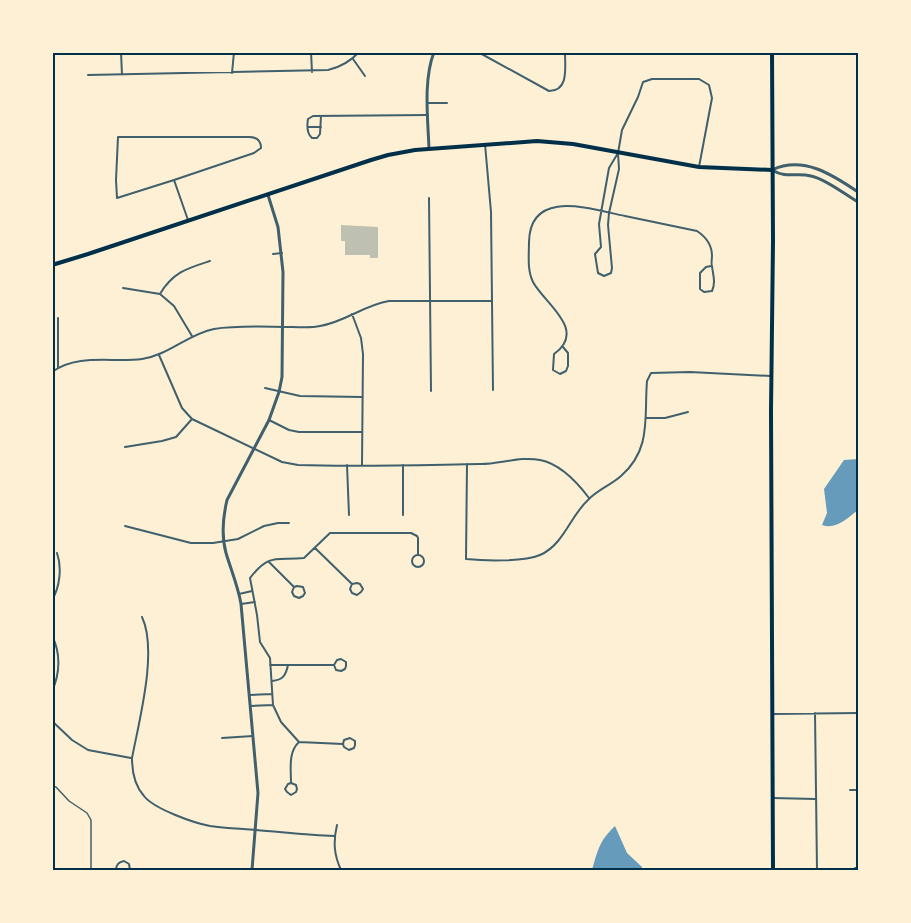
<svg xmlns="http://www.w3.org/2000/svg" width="911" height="923" viewBox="0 0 911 923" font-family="Jost,sans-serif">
<rect width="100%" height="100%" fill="#fdf0d5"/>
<!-- water -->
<path fill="#669bbc" d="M858,459v51c-10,8 -22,20 -36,15l5,-12 -3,-24 20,-29z
M615,826l12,27 15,14v3h-50c6,-20 7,-29 23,-44z"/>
<!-- building -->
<path fill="#bec0b2" d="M341,225l37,2v31h-8v-3h-25v-14h-4z"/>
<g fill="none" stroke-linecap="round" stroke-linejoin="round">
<!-- service -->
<path stroke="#3f606c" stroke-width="1.5" d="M52,786l4,1 13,14 18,12 4,7v50"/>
<!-- minor -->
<path stroke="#3f606c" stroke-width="2" d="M121,52l1,23
M311,52l1,20
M478,52l71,39c20,0 16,-23 16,-39
M353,59l12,17
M232,73l2,-21
M88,75l240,-5c13,-3 22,-8 31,-18
M428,103h19
M321,116l-1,18 -3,4h-5c-6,-5 -5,-13 -4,-19l5,-3 115,-1
M308,127h13
M485,144l6,68 2,178
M618,153l-9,15 -10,56 2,23 -6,7 3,19 6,3 7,-3 1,-5 -4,-43 1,-12 10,-44 -1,-16 4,-23 16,-33 5,-15 9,-3h47l10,6 3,13 -13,69
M174,180l80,-27 7,-5c0,-8 -5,-11 -12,-11h-131l-2,43 1,18 57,-18 14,40
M429,198l2,193
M273,254l9,-1
M123,288l37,6 14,12 18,30
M160,294c13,-22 28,-26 50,-33
M352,314l9,24 2,16 -1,111
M58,318v50
M563,347l5,6v13l-2,5 -6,3 -7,-4 1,-16c34,-24 -10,-51 -21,-72 -6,-12 -4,-27 -4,-40 1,-55 64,-32 96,-26 24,5 48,10 72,15 9,6 15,14 15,25 0,1 -1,9 0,10 1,9 4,16 0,25l-8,1 -4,-3v-16l6,-6 5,-1
M159,355l23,53 10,11 90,43 16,3c61,2 122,0 183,-1 19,0 40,-8 59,-4 21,4 37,22 49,38
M52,372c26,-19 61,-9 90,-13 27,-4 46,-25 72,-30 25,-4 53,-2 78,-2 10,0 19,1 28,-1 25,-4 44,-21 69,-25h102
M265,388l35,8 62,1
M647,418h18l23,-6
M269,420l20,10 10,2h62
M125,447l37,-6 14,-4 16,-18
M467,464l-1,95c19,2 57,3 74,-4 7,-3 13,-8 18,-14 11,-13 17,-29 30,-41 9,-10 23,-15 33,-24 31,-27 23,-59 26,-95l4,-8 39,-1 81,4
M347,465l2,50
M403,465v50
M125,526l66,17h22l25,-4 26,-13 14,-3h11
M315,548l37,36 5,-1 3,1 3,5 -2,3 -4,3 -5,-2 -2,-4 2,-5
M412 561a6 6 0 1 1 12 0a6 6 0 1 1-12 0Z
M269,562l25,25 -2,5 2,4 5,2 4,-2 2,-3 -2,-6 -6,-1 -3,1
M239,594l13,-3
M52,600c8,-13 10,-33 5,-47
M241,604l14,-2
M142,617c16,34 -3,104 -10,141 0,14 2,27 12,38 10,13 50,27 66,30 15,2 31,3 46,4 26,2 52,5 78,6
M52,636c9,17 8,38 0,55
M270,665h64l3,-5 4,-1 5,3v4l-1,3 -4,2 -5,-1 -2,-5
M272,681c11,-1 14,-6 16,-16
M250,695l22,-1
M250,706l23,-1
M815,713l2,157
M772,714l86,-1
M52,721l20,19 16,10 43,8
M222,738l31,-2
M343,744l1,-4 6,-2 5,3v4l-1,3 -5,2 -5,-3 -1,-3 -44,-2 -18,-20 -8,-17 -3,-47 -10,-16 -3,-27 -7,-37c20,-26 27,-17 54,-20l26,-25h81l6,3 1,2v17
M291,783l-3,1 -3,5 2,3 4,3 5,-3 1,-3 -1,-4 -5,-2c0,-14 -3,-31 8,-41
M850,790h8
M773,798l42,1
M337,825c-4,17 -3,30 4,45
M855,868h3
M116,870c0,-5 2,-8 8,-9l5,3 1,6"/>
<!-- tertiary -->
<path stroke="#3f606c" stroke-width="3" d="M429,149c-1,-30 -6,-68 5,-97
M772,170c15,9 24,2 39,6 15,3 33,18 47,26
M772,170c31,-15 61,5 86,22
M252,870l6,-77 -17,-189c-3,-18 -10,-34 -15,-51 -5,-18 -3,-36 1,-53l42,-80 10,-28 3,-15 1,-105 -5,-45 -10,-32"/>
<!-- secondary -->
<path stroke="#003049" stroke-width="4" d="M772,52l1,189 -2,170 2,459
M52,265l36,-11 283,-94 17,-5 27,-5 122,-9 36,3 126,23 73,3"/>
</g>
<!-- border -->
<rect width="911" height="923" fill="none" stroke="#fdf0d5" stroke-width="108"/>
<rect x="54" y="54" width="803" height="815" fill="none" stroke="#003049" stroke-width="2"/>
</svg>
